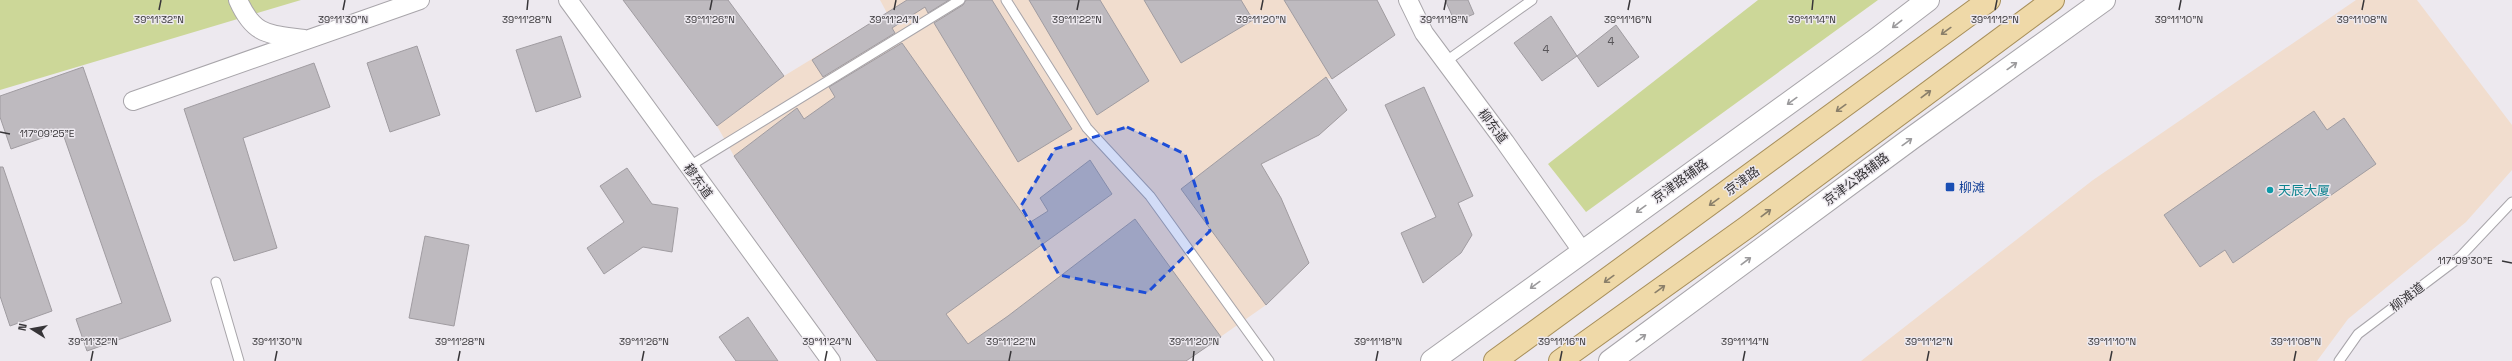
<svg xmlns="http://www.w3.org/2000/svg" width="2512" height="361" viewBox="0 0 2512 361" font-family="'Space Grotesk','Noto Sans SC',sans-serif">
<rect width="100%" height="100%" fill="#ede9ef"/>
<!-- commercial -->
<path fill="#f1ddce" d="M880,0h497l18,35 -63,44 -6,-1 21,32 -28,25 -58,29 20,34 28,65 -43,42 -80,56h-309l-143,-205 -17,-30 67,-50 103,-63z
M2356,0h61l95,125v45l-46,52 -118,97 -31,42h-456l232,-181z"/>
<!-- green -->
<path fill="#ccd798" d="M0,0h301l-301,90z
M1758,0h120l-292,212 -38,-48z"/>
<!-- building -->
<path fill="#bebabf" stroke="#a09ca1" d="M623,0h105l56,76 -67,50z
M907,0h42l-21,13 -3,-6 -33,21 3,5 -72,44 -11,-17z
M966,0h26l80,129 -54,33 -84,-139 29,-18z
M1029,0h71l49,81 -52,34z
M1144,0h97l12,20 -72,43z
M1284,0h93l18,35 -63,44z
M1445,0h23l6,14 -19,8z
M1551,16l26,40 -35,25 -28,-38z
M1616,25l23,32 -41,30 -21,-31z
M561,36l20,61 -45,15 -20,-62z
M902,43l127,180 19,-12 -8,-13 50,-38 22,34 -166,120 22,30 40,-28 127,-97 86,118 -35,24h-309l-143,-205 63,-48 7,11 31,-22 -6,-10z
M417,46l23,69 -50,17 -23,-69z
M314,63l16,44 -87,31 34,110 -43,13 -50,-152z
M83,67l88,254 -84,30 -11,-32 46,-16 -60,-172 -51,18 -11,-32v-21z
M1326,77l21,33 -28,25 -58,29 20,34 28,65 -43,42 -85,-116z
M1424,87l49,109 -15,7 14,32 -11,18 -38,30 -22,-50 35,-16 -51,-112z
M2314,111l13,19 17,-12 32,46 -143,99 -8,-13 -25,17 -36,-52z
M0,167h3l49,144 -42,15 -10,-30z
M627,168l25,36 26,4 -6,44 -29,-5 -39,27 -17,-26 37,-26 -24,-36z
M425,236l44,9 -15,81 -45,-8z
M748,317l30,44h-42l-17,-24z"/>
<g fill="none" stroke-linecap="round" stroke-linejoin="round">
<defs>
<path id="service" d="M1006,0l81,128 63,68 119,165
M1445,62l87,-62
M688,167l272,-167
M216,282l23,79
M2339,361l19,-27 102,-77 52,-55"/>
<path id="minor" d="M238,0c16,36 30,34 66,39
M568,0l263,361
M1408,0l16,33 81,109 77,109
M133,101l287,-101"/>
<path id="tertiary" d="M1432,361l441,-319 55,-42
M1610,361l302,-223 192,-138"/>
<path id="primary" d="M1495,361l494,-361
M1560,361l187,-134 306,-227"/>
</defs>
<!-- service casing -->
<use href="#service" stroke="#a8a5aa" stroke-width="11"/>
<!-- minor casing -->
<use href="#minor" stroke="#a8a5aa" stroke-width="20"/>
<!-- tertiary casing -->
<use href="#tertiary" stroke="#a8a5aa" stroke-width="24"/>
<!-- primary casing -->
<use href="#primary" stroke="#a78f5b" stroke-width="24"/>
<!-- service -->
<use href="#service" stroke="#fff" stroke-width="9"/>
<!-- minor -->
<use href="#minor" stroke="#fff" stroke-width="18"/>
<!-- tertiary -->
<use href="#tertiary" stroke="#fff" stroke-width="22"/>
<!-- primary -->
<use href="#primary" stroke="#efd9a8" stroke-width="22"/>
</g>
<!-- one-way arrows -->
<defs><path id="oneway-shaft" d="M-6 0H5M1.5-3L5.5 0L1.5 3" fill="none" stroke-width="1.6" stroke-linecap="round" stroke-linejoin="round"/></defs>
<g stroke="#9b9a9c">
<use href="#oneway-shaft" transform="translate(1897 24) rotate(142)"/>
<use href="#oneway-shaft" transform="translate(2012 66) rotate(-36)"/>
<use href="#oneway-shaft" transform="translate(1792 101) rotate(144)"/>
<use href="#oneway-shaft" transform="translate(1907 142) rotate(-36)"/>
<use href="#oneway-shaft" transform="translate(1641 209) rotate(144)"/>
<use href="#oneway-shaft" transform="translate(1746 261) rotate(-37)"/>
<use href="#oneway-shaft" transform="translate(1535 285) rotate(144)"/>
<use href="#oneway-shaft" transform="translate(1641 338) rotate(-36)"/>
</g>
<g stroke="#8a7f6a">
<use href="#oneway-shaft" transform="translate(1946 31) rotate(144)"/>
<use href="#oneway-shaft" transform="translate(1926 94) rotate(-37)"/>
<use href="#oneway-shaft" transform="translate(1841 108) rotate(144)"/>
<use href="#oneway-shaft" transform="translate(1714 202) rotate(144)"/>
<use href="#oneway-shaft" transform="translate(1766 213) rotate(-37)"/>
<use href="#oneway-shaft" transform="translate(1609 279) rotate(144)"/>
<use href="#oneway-shaft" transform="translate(1660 289) rotate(-36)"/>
</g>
<!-- marked area -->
<path fill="#1d4ed8" fill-opacity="0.2" stroke="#1d4ed8" stroke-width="3" stroke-dasharray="8 5" stroke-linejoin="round" d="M1127,127l58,27 25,77 -63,62 -88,-18 -38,-69 34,-57z"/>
<!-- ticks -->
<path fill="none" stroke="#373538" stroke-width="1.5" d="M159,10l2,-10M343,10l2,-10M527,10l1,-10M710,10l2,-10M894,10l2,-10M1077,10l2,-10M1261,10l2,-10M1444,10l2,-10M1628,10l2,-10M1812,10l1,-10M1995,10l2,-10M2179,10l2,-10M2362,10l2,-10M0,132l10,2M2502,261l10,2M91,361l2,-10M275,361l2,-10M458,361l2,-10M642,361l2,-10M825,361l2,-10M1009,361l2,-10M1193,361l1,-10M1376,361l2,-10M1560,361l2,-10M1743,361l2,-10M1927,361l2,-10M2110,361l2,-10M2294,361l2,-10"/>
<!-- markers -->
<rect fill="#1a4fb4" stroke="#ede9ef" stroke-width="1.5" x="1945" y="182" width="10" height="10" rx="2"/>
<circle fill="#0f9aa8" stroke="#ede9ef" stroke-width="1.5" cx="2270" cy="190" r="4"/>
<g text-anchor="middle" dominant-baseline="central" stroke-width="3" stroke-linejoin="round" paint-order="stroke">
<!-- number labels -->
<g font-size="11" fill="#59565a">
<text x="1611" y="41">4</text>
<text x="1546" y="49">4</text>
</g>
<!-- street labels -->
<g font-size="13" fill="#373538" stroke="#ede9ef">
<text transform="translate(1493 126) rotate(53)">柳东道</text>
<text transform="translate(1856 179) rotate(-37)">京津公路辅路</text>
<text transform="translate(698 181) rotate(54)">穆东道</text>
<text transform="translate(1680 181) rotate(-36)">京津路辅路</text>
<text transform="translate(1742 181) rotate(-36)">京津路</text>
<text transform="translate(2407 297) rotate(-37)">柳滩道</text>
</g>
<!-- transit labels -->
<g font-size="13" fill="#164399" stroke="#ede9ef" text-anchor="start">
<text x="1959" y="187">柳滩</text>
</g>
<!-- culture labels -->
<g font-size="13" fill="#0d838f" stroke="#ede9ef" text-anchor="start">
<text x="2278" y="190">天辰大厦</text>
</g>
</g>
<g font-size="10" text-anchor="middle" fill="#373538" stroke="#ede9ef" stroke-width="3" stroke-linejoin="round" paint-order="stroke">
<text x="159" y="23">39°11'32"N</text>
<text x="343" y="23">39°11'30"N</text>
<text x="527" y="23">39°11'28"N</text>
<text x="710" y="23">39°11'26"N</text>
<text x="894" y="23">39°11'24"N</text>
<text x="1077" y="23">39°11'22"N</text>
<text x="1261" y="23">39°11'20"N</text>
<text x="1444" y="23">39°11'18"N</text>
<text x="1628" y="23">39°11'16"N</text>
<text x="1812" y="23">39°11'14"N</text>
<text x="1995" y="23">39°11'12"N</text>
<text x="2179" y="23">39°11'10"N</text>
<text x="2362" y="23">39°11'08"N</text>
<text x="47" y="137">117°09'25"E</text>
<text x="2465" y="264">117°09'30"E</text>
<text x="93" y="345">39°11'32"N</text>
<text x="277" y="345">39°11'30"N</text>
<text x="460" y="345">39°11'28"N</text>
<text x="644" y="345">39°11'26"N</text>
<text x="827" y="345">39°11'24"N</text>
<text x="1011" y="345">39°11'22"N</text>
<text x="1194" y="345">39°11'20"N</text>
<text x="1378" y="345">39°11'18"N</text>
<text x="1562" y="345">39°11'16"N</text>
<text x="1745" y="345">39°11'14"N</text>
<text x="1929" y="345">39°11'12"N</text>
<text x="2112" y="345">39°11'10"N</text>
<text x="2296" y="345">39°11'08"N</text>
</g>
<!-- north arrow -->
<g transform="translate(32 329) rotate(281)" stroke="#ede9ef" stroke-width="3" paint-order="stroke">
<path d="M0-3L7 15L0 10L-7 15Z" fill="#373538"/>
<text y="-6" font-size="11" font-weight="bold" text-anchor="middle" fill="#373538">N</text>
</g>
</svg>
